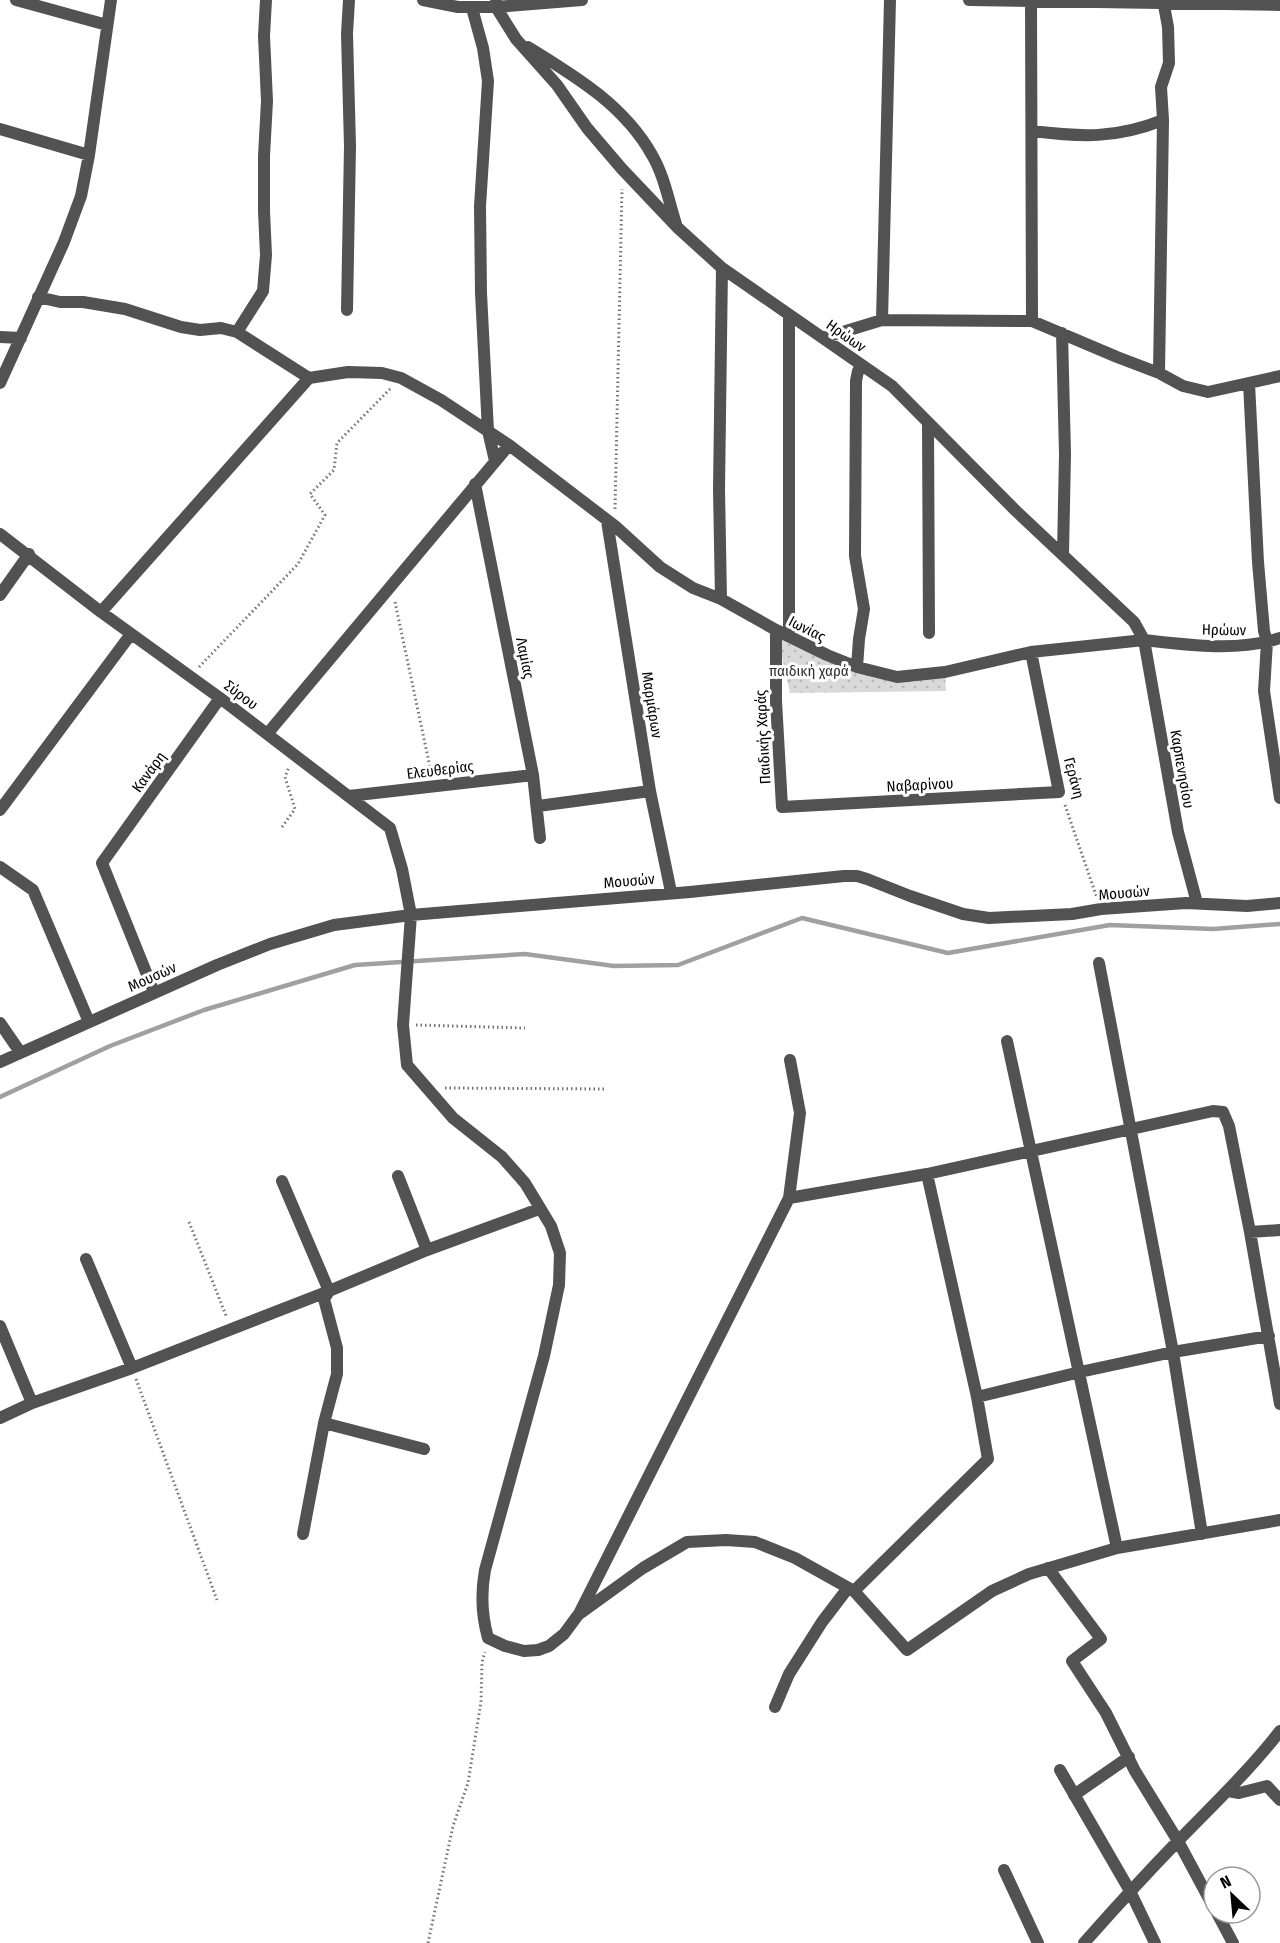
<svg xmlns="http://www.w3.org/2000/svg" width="1280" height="1943" viewBox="0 0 1280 1943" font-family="'Fira Sans Condensed',sans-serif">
<defs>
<pattern id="grass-dots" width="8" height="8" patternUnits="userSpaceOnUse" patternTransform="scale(1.5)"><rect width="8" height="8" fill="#d9d9d9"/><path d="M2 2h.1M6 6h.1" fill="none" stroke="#b8b8b8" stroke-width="1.8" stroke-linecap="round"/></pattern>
</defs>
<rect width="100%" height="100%" fill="#fff"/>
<!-- grass -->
<path fill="url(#grass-dots)" d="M776,630l121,47 48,-5 1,19 -156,2z"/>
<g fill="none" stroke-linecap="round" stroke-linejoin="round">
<!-- stream -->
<path stroke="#a0a0a0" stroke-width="4.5" d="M0,1097l110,-51 94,-36 151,-45 170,-11 89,12 64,-1 124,-47 146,35 162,-28 103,4 67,-5"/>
<!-- path -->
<path stroke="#747474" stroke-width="3" stroke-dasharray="1.5 3" stroke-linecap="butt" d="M615,509l7,-320
M395,602l36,170
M199,667l99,-103 27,-49 -15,-21 24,-24 3,-27 54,-55
M1065,805l32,93
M282,827l13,-18 -10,-32 4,-10
M416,1025l109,3
M445,1088l160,1
M189,1222l38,96
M136,1379l81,221
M428,1943l25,-117 15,-43 13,-81 1,-40 3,-10"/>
<!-- minor -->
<path stroke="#525252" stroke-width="12" d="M16,0l91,25
M423,0l35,7h38l20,32 41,46 30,43 35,41 56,59 44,40 170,118 124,125 118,111 10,18c43,5 94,12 136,-2
M969,0l311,5
M1031,1l1,320
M496,2v5l86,-7
M472,8l11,40 5,33 -8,125 1,87 7,138 7,30
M528,47c47,29 96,58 124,108 12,20 17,47 24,69
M0,129l89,26
M1032,131c49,6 84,8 131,-11
M38,297l22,5h23l42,7 56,18 19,3 21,-2 16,4 72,46
M347,310l3,-164 -3,-112 2,-34
M882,320l8,-320
M237,332l26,-41 3,-36 -2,-44v-55l3,-55 -3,-65 2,-36
M1062,333l3,121 -2,100
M0,337l21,1
M823,338l59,-18 150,1 85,36 42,16 24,13 25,6 72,-16
M1159,373l4,-253 -2,-33 8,-24 -1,-36 -5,-27
M0,383l64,-141 17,-46 8,-41 22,-155
M1249,383l9,179 6,69 3,11 -3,49 16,107
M928,423l1,210
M475,484l58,291 7,63
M607,521l43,270 21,101
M0,534l101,78 119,86 170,130 12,41 9,46 -8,110 4,40 46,53 49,39 23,26 26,43 9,27 -1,32 -15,71 -59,214c-4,22 -3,47 3,68l17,8 19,5 14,-1 11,-4 15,-12 14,-19 65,-47 44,-26 39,-2 29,2 40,16 59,33 53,59 85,-59 37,-17 88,-26 163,-28
M0,595l29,-41
M721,599l-2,-110 3,-221
M101,612l208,-234 39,-6 34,1 19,5 40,22 68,45 106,81 45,41 33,21 28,11 55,31 51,25 30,12 40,10 48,-5 86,-20 113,-12 34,192 19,71
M776,630v71l6,106 277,-15 -28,-140
M789,636v-321
M857,667l2,-28 5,-30 -9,-53 1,-175 2,-10 4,-6
M268,733l241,-288
M349,796l184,-21
M538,806l112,-15
M0,810l131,-176
M0,867l33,23 56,132
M1099,963l74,389 29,182
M154,992l-52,-129 118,-165
M0,1023l20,29
M1007,1041l110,507
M0,1062l217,-97 53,-21 64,-19 77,-10 279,-23 154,-16h13l10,3 43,17 53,18 26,4 83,-4 29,-5 85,-6 61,3 33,-3
M398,1176l29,74
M282,1181l47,110 -5,8 13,49v26l-13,49 -21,111
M789,1198l138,-24 286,-63 10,1 6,14 21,106 30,172
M1250,1232l30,-2
M86,1259l46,109
M0,1326l32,77
M977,1397l103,-25 93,-20 96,-16
M0,1418l32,-15 100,-35 197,-77 98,-41 112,-41
M324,1423l100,26
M1048,1568l53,71 -29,22 34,52 29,58 43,70 36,67
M854,1591l134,-132 -11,-62 -50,-223
M580,1612l209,-414 11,-85 -10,-53
M775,1707l14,-33 33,-52 26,-34
M1060,1770l70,121 25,52
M1228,1791l11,2 28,-7 13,14
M1074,1795l55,-38
M1004,1870l34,73
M1217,1913l16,30
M1084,1943c30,-34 61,-68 93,-101 36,-37 72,-71 103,-111"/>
</g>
<g text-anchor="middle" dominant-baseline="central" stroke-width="6" stroke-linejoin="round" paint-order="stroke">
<!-- street labels -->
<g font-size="15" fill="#000" stroke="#fff">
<text transform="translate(846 336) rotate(35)">Ηρώων</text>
<text transform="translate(807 629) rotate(27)">Ιωνίας</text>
<text transform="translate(1224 630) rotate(1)">Ηρώων</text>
<text transform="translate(525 658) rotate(79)">Λαμίας</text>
<text transform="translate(241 695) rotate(37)">Σύρου</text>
<text transform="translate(652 705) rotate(81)">Μαρμάρων</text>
<text transform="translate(763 737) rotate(-93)">Παιδικής Χαράς</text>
<text transform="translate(1182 769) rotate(80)">Καρπενησίου</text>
<text transform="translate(440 770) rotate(-7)">Ελευθερίας</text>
<text transform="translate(149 772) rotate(-54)">Κανάρη</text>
<text transform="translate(1074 778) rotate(75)">Γεράνη</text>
<text transform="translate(920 785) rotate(-3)">Ναβαρίνου</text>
<text transform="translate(629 881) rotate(-5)">Μουσών</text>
<text transform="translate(1124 893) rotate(-5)">Μουσών</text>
<text transform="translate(152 977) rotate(-24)">Μουσών</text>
</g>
<!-- park labels -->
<g font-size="15" fill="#303030" stroke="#fff">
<text x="809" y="671">παιδική χαρά</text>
</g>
</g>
<!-- north arrow -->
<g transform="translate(1232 1895) rotate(334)"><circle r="28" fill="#ffffff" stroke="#999999" stroke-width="1.5"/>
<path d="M0-4.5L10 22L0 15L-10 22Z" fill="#000000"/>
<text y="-9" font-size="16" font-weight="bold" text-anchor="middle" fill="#000000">N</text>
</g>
</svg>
